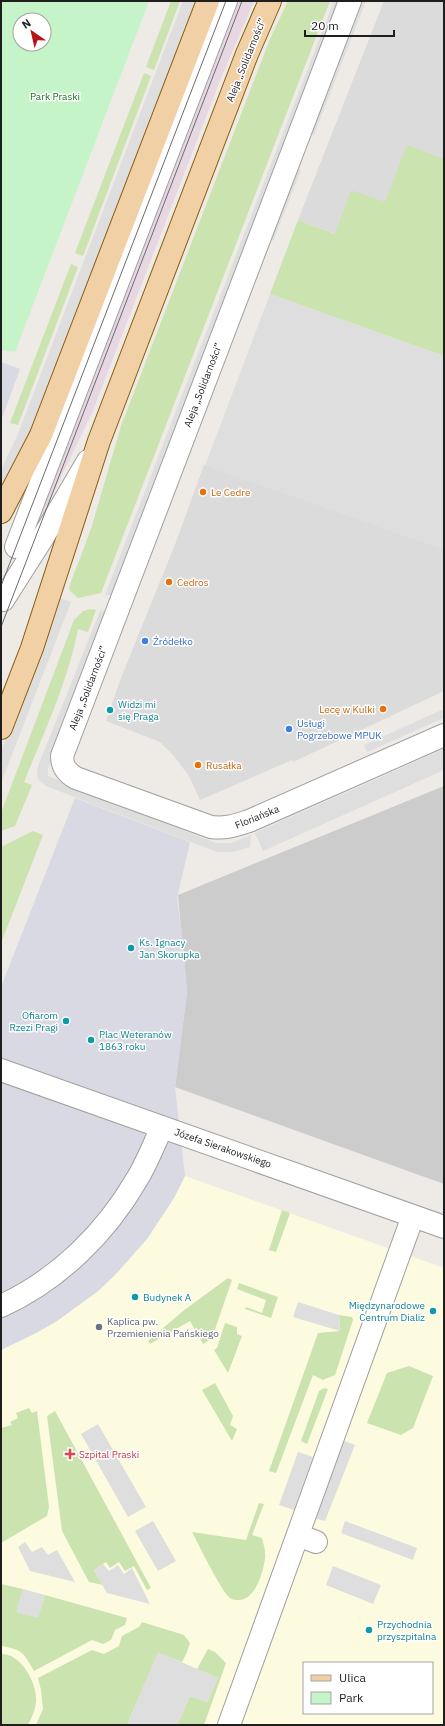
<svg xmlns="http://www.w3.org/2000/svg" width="445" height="1726" viewBox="0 0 445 1726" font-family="'IBM Plex Sans',sans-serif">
<rect width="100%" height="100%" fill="#eeeae5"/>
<!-- residential -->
<path fill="#dcdbdb" d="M384,1h60v273l-146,-54z
M204,465l240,84v142l-151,71 -1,-2 -92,40 -11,-24 -16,-21 -13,-13 -54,-21 15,-43 55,-136z"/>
<!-- industrial -->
<path fill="#e6d7e3" d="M234,1h20l-33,77 -129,335 -74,153z"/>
<!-- education -->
<path fill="#fcfbe0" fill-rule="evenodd" d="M185,1176l259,92v457h-443v-375l35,-17 21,-12 40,-29 18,-17 32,-36 27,-41zM304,1663h128v50h-128z"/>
<!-- religious -->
<path fill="#ccc" d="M444,786v398l-269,-97 12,-95 -9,-97z"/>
<!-- grass -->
<path fill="#cae3af" d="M171,1h9l-26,69 -8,-3z
M288,1h42l-229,592 -23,5 -8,-7 -1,-4 22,-58 30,-103 149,-387z
M144,73l7,3 -68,180 -8,-3z
M407,145l37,14v197l-174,-62 28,-74 37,14 16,-44 34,12z
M71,264l7,3 -60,158 -8,-2z
M91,609l5,1 -8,22 -10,-3c-10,53 -34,103 -54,153l8,3 -17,41 -14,5v-18l73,-193 9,-9z
M33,831l10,4 -42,108v-96z
M282,1210l8,3 -14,39 -7,-2z
M228,1278l4,2 -19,55h-3l-2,6 -5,3 -13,-23 -40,23 -2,-3 35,-30z
M239,1283l39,14 -7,21 -26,-9 1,-2 16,6 4,-13 -29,-11z
M339,1315l13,2 1,3 -18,55 -12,5 -10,-5 -37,98 -7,-2 49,-138 22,-2z
M225,1323l12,4v7l5,2 -14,37 -14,-23 3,-2z
M409,1366l24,10 -20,52 -12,7 -34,-12 20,-50z
M215,1383l18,33 -3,9 7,4 -5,12 -30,-51z
M324,1388l4,1 -21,55 -6,-3 18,-50z
M29,1408l3,5 5,-2 12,96 -2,9 -46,27v-115l11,-3 -2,-3 8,-4 -2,-5z
M55,1411l96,177 -4,2 -13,-24 -9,5 -6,-9 -9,6 -4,-6 -12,8 9,15 -14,-3 -27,-51 -15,-115z
M259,1503l5,1 -12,31 10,3c2,8 4,14 3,21 -2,14 -10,41 -26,41 -3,0 -6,0 -9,-2 -9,-7 -31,-53 -38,-66l54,8z
M1,1584l22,5 -6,22 21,6 7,-22 82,23 -2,7 -10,5 -4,10 -8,4 -11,-4 -58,31c-10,-18 -12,-22 -33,-25z
M142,1622l42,13 6,8 -3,9 -5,10 -24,-9 -31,72h-91l7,-16 -2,-19 -3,-12 54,-28 12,4 15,-8 3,-10 17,-9z
M208,1649l7,3 11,11 -22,62h-27l13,-29 17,6 11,-24 -21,-9z
M1,1654c20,-1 37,30 35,48 -1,9 -4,15 -8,23h-27z"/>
<!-- park -->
<path fill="#c5f4c8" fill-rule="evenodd" d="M1,1h148l-134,351 -14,-2zM20,20h24v24h-24z"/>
<!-- parking -->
<path fill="#dedede" d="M183,1h14l-167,435 -29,60v-26l17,-36z
M334,1h9l-228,594h-10z
M357,1h9l-52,134 -8,-3z
M292,167l9,3 -28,71 -7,-3z
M270,294l174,62v193l-239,-83z
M60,598l11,4 -70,181v-32z
M109,610l-61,159v7l168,67h15l20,-8 -1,12 -16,5h-17l-171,-66 -8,-7 -1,-10 63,-158z
M444,709v9l-77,34 -3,-7z
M444,749v21l-181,81 -8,-18z
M298,1302l41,13 1,16 -47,-14z
M98,1424l48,83 -18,10 -47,-83z
M342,1440l13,5 -30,76 -12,-3z
M298,1452l15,5 -19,53 -15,-5z
M153,1521l23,40 -18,10 -23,-40z
M345,1521l72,27 -4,12 -72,-27z
M25,1542l7,10 10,-5 6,8 9,-5 18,32 -45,-11 -12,-24z
M103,1564l6,7 9,-6 6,9 8,-6 18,36 -43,-11 -13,-23z
M333,1566l48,19 -8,19 -47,-19z
M23,1589l22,6 -7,23 -22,-6z
M158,1652l60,26 -11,24 -17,-6 -13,29h-50z"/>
<!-- plaza -->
<path fill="#d9d9e3" d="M1,362l19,7 -19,52z
M75,798l115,44 -13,56 6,44 4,50 -12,95 10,89 -11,22 -27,41 -32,36 -18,17 -40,29 -21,12 -35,17v-363z"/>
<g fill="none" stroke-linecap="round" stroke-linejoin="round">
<defs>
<path id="minor" d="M350,1l-288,755c0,11 5,17 14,22l135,49c15,2 25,-2 38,-6l195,-86
M16,547l210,-546
M3,600l42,-66 43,-73
M1,1070l443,157
M1,1306c57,-26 105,-73 136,-127 10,-16 17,-35 25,-52
M298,1535l18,7
M229,1725l184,-509"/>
<path id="major" d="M1,512l40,-77 167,-434
M1,728l31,-80 67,-207 148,-387 23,-53"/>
</defs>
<!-- minor casing -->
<use href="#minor" stroke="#9f9f9f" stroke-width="24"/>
<!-- major casing -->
<use href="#major" stroke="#885e0f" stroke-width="24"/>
<!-- minor -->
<use href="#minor" stroke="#fff" stroke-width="22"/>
<!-- major -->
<use href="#major" stroke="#f2d0a5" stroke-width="22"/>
<!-- tram -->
<path stroke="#6c6c6c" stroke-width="1" d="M1,586l225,-585
M1,627l241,-626"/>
</g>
<!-- markers -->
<g fill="#e8710a" stroke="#fff" stroke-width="1.5">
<circle cx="203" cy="492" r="4"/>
<circle cx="169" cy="582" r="4"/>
<circle cx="383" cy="709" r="4"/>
<circle cx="198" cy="765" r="4"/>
</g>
<g fill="#3f7fe0" stroke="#fff" stroke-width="1.5">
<circle cx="145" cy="641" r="4"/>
<circle cx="289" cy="729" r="4"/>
</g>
<g fill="#0f9aa8" stroke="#fff" stroke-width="1.5">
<circle cx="110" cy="710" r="4"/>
<circle cx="131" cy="948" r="4"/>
<circle cx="66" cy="1021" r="4"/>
<circle cx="91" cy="1040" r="4"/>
<circle cx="135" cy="1297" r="4"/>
<circle cx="433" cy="1311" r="4"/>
<circle cx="369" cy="1630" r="4"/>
</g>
<circle fill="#6b7280" stroke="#fff" stroke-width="1.5" cx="99" cy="1327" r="4"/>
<path fill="#e0444e" stroke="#fff" stroke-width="1.5" d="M68 1448h4v4h4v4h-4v4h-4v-4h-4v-4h4z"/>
<g text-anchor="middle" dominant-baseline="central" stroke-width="3" stroke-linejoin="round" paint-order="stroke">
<!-- street labels -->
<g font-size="10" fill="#1e1e1e" stroke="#fff">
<text transform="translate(246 60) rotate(-68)">Aleja „Solidarności”</text>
<text transform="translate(203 385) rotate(-69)">Aleja „Solidarności”</text>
<text transform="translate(88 688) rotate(-69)">Aleja „Solidarności”</text>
<text transform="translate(257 817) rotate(-22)">Floriańska</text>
<text transform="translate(223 1148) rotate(19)">Józefa Sierakowskiego</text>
</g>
<!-- park labels -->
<g font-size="10" fill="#16711c" stroke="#fff">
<text x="55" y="96">Park Praski</text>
</g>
<!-- food labels -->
<g font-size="10" fill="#c56008" stroke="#fff" text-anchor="start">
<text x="211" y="492">Le Cedre</text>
<text x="177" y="582">Cedros</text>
<text x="375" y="709" text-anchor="end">Lecę w Kulki</text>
<text x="206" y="765">Rusałka</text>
</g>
<!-- shop labels -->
<g font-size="10" fill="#366cbe" stroke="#fff" text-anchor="start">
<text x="153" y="641">Źródełko</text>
<text x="297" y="723">Usługi<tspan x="297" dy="12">Pogrzebowe MPUK</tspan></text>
</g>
<!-- culture labels -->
<g font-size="10" fill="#0d838f" stroke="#fff" text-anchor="start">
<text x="118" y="704">Widzi mi<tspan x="118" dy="12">się Praga</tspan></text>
<text x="139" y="942">Ks. Ignacy<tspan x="139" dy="12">Jan Skorupka</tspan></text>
<text x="58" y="1015" text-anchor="end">Ofiarom<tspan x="58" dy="12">Rzezi Pragi</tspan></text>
<text x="99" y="1034">Plac Weteranów<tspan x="99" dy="12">1863 roku</tspan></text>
<text x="143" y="1297">Budynek A</text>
<text x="425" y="1305" text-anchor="end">Międzynarodowe<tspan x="425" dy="12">Centrum Dializ</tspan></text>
<text x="377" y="1624">Przychodnia<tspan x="377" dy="12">przyszpitalna</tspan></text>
</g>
<!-- worship labels -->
<g font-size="10" fill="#5b616d" stroke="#fff" text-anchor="start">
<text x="107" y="1321">Kaplica pw.<tspan x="107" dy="12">Przemienienia Pańskiego</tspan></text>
</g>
<!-- health labels -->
<g font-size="10" fill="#be3a42" stroke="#fff" text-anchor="start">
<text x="79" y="1454">Szpital Praski</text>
</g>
</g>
<!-- border -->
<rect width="445" height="1726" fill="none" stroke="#1e1e1e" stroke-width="4"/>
<!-- legend -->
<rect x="303" y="1662" width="130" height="52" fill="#ffffff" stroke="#a5a5a5"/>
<rect x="311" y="1675" width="20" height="6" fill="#f2d0a5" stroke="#a5a5a5"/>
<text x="339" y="1682" font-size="12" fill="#1e1e1e">Ulica</text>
<rect x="311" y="1692" width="20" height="12" fill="#c5f4c8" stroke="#a5a5a5"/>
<text x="339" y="1702" font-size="12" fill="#1e1e1e">Park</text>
<!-- north arrow -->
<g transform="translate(32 32) rotate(326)"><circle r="19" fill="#ffffff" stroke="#a5a5a5"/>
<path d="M0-3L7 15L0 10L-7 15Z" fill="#b71417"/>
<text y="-6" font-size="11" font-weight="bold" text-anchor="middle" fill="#1e1e1e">N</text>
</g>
<!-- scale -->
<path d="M305 30v6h89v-6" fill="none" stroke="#1e1e1e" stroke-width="2"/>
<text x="311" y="30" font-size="12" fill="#1e1e1e" stroke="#ffffff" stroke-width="3" paint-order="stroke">20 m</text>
</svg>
